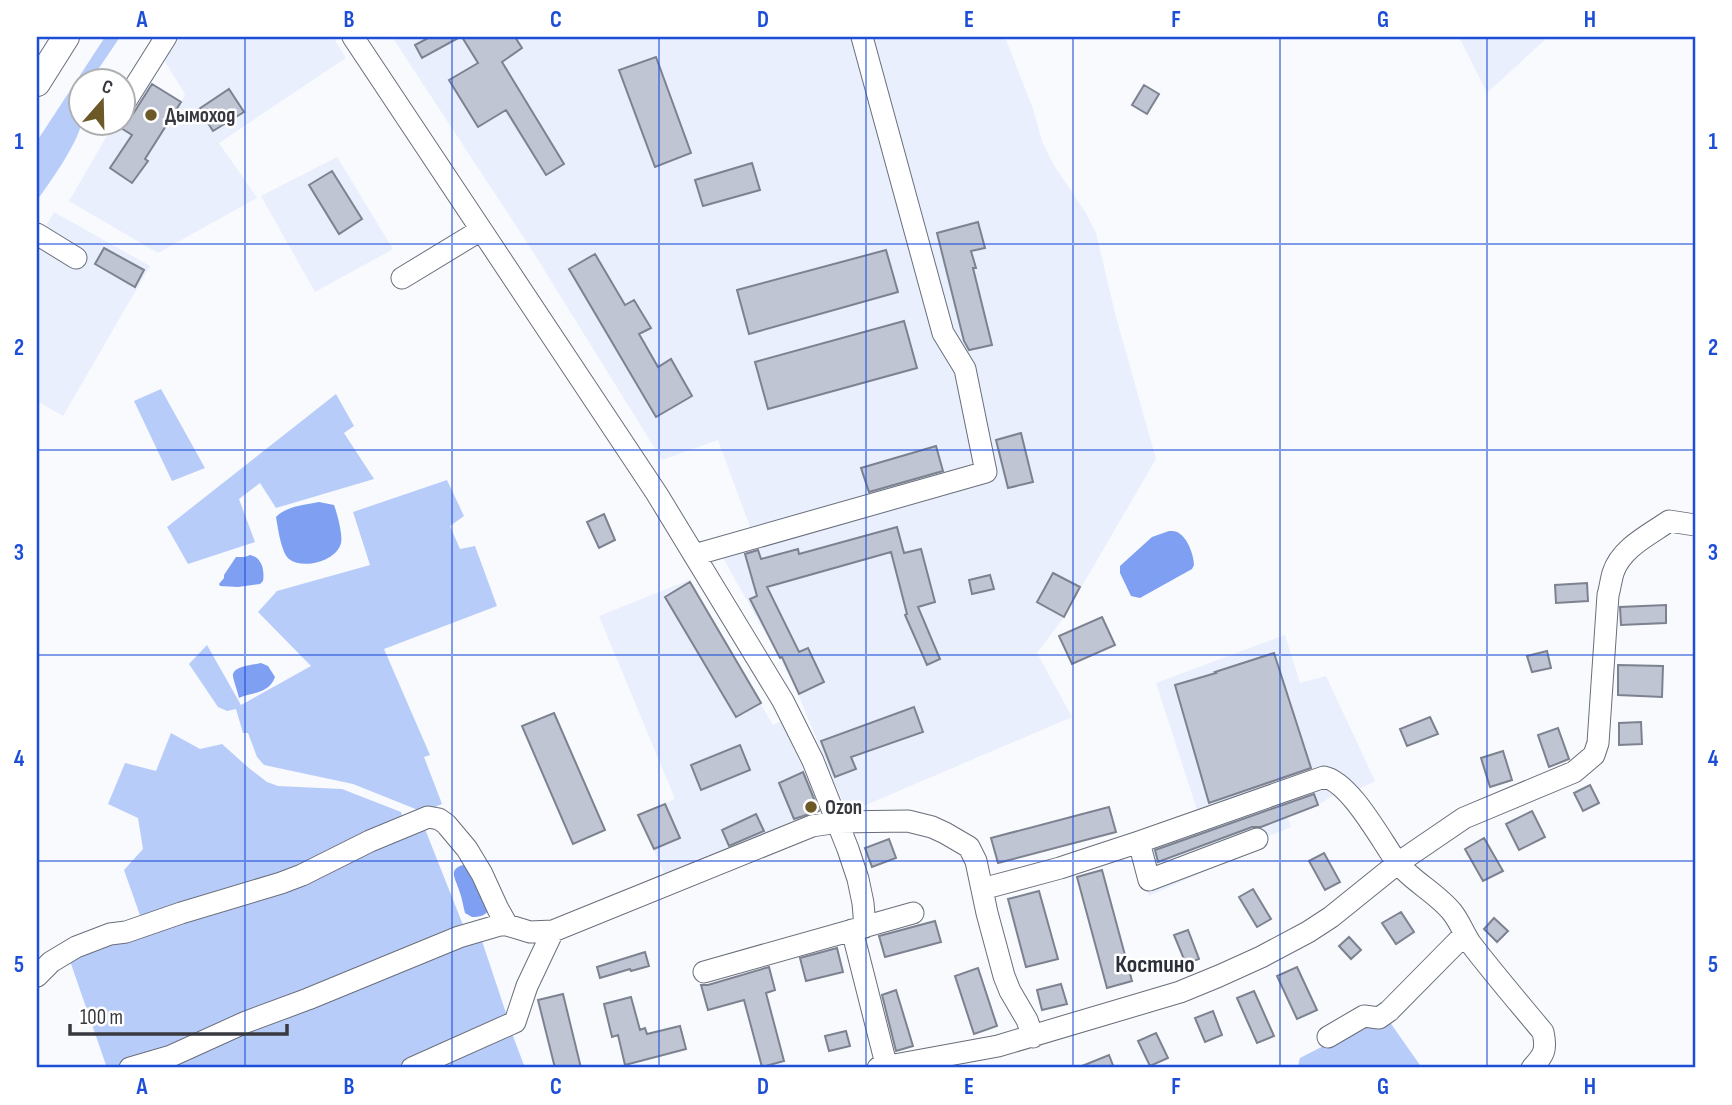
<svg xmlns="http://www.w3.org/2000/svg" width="1732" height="1105" viewBox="0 0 1732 1105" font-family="'Sofia Sans Condensed',sans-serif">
<rect width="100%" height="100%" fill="#f9fafd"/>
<!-- built -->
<path fill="#e9effc" d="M180,37h153l13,21 -127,85 38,55 -99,55 -89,-52 43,-74 9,1 29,-46 32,19 3,-7 -21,-34z
M392,37h613l28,72 9,32 11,23 33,49 10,20 20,84 40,142 -92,158 -27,36 35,64 -211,90 -18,-4 -50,-121 -70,-124 34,-12 -39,-106 -56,20 -132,-213z
M1459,37h89l-61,56z
M337,157l56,92 -78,43 -54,-96z
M54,212l96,54 -87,150 -26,-15v-159z
M689,580l84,145 8,-4 41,88 -156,68 -28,-62 37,-16 -76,-183z
M1285,635l15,48 26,-7 49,105 -36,17 -4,-4 -17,11 -30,12 3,10 -27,11 2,6 -117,52 -17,-56 67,-24 -43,-133z"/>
<!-- green -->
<path fill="#b8ccfa" d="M105,37h15l-29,43h-11c0,13 3,34 1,44 -2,17 -33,62 -44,76v-59z
M161,389l44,79 -33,13 -38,-80z
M336,394l18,32 -10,7 30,46 -98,29 -16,-25 -21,16 16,43 -67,22 -21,-37z
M447,480l17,36 -14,10 10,23 15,-3 22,60 -113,43 46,106 -6,2 18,47 -19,8 -70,-28 -89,-19 -7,-8 -9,-24h-5l-7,-24 -9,2 -9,-4 -29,-43 18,-19 34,60 70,-39 -53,-54 19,-21 93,-26 -17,-53z
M171,733l29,16 22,-5 28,25 17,13 11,4 64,3 59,23 3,9 -85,41 -177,59 -18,-51 19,-21 -5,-31 -30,-14 17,-41 31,8z
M423,824l42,106 -312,127 -46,11 -38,-110 258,-87 33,-13 22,-16z
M481,938l26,78 -108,52h-245z
M1387,1018l35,50h-128l4,-2 2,-8 70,-36z
M507,1035l6,1 12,32h-96z"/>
<!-- water -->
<path fill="#7e9ff2" d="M319,502l15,3c3,8 9,30 7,38 -4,18 -38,27 -52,16 -8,-7 -11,-31 -13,-42 10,-11 29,-12 43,-15z
M1169,531c5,0 8,0 11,3 8,5 14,22 14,31l-2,4 -52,29 -9,-2 -11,-23v-7l32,-29z
M250,555c11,2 15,14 13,26l-3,3 -22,3 -18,-1 -1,-2 5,-6v-3l12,-18h9z
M261,663l7,3 7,11c-6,17 -23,15 -36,21 -1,-6 -7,-21 -6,-24 2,-8 21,-9 28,-11z
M466,864l23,45c-3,7 -10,8 -17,8l-7,-4c-2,-8 -3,-15 -6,-23 -4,-13 -12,-21 7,-26z"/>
<!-- building -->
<path fill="#bfc5d3" stroke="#7c828f" stroke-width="2" d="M430,37h30l-38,21 -7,-13z
M462,37h53l7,11 -20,14 62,102 -18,11 -40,-65 -28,17 -29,-47 29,-17z
M656,57l35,96 -36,14 -36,-97z
M152,84l29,18 -36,57 3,2 -16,22 -22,-15 22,-33 -11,-7 6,-9 6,-5z
M1144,85l15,9 -12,20 -15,-9z
M229,89l15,23 -31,19 -14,-22z
M752,163l8,27 -57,16 -8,-26z
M332,171l30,48 -23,15 -30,-49z
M978,222l7,26 -14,3 5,17h-3l19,77 -23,5 -5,-9 -27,-108z
M104,248l40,22 -9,17 -40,-23z
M886,250l12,42 -149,42 -12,-44z
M595,254l30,51 9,-5 17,28 -12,6 19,33 13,-8 21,37 -36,21 -87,-148z
M904,321l13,47 -149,41 -13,-47z
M1021,433l12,49 -25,6 -12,-48z
M936,446l7,25 -74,21 -8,-24z
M604,514l11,26 -16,8 -12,-26z
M897,527l7,26 17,-4 14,53 -17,5 22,52 -13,6 -22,-50 2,-1 -16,-62 -124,35 32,65 9,-4 16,34 -25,12 -17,-37 -2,1 -30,-59 7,-3 -12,-42 13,-4 3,9 37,-10 1,5z
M1053,573l27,14 -16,30 -27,-15z
M990,575l4,14 -22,5 -3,-14z
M690,582l71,121 -25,14 -71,-120z
M1587,583l1,18 -32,2 -1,-18z
M1666,605v18l-45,2 -1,-18z
M1102,617l13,28 -43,19 -13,-28z
M1547,651l4,17 -19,4 -5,-16z
M1274,653l37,115 -102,35 -34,-118 41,-12 -1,-1z
M1618,665l45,1 -1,31 -44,-2z
M914,707l9,25 -72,25 5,12 -21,8 -14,-36z
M554,713l51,117 -32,14 -51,-118z
M1430,717l8,17 -31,12 -7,-17z
M1641,722l1,22 -23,1v-22z
M1558,728l11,31 -20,8 -11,-32z
M740,745l10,25 -49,20 -10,-25z
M1503,751l9,29 -22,7 -9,-29z
M803,772l16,39 -25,8 -15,-36z
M1590,785l9,18 -16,8 -9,-18z
M1314,794l4,11 -57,22h-9l-94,35 -3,-12z
M665,804l15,34 -26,11 -16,-34z
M1109,807l7,25 -118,31 -7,-25z
M1532,811l13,26 -26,13 -13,-26z
M756,814l8,17 -35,15 -7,-16z
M1484,838l19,33 -20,10 -18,-32z
M889,839l7,19 -24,9 -7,-19z
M1324,853l16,29 -15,8 -16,-29z
M1102,870l30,111 -25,7 -30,-111z
M1253,889l18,30 -14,8 -18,-30z
M1039,891l19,68 -32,8 -18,-68z
M1401,912l13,20 -18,12 -14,-21z
M1494,918l14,13 -11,11 -13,-13z
M935,921l6,21 -56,15 -6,-21z
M1188,930l11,29 -13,5 -12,-29z
M1349,937l12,13 -10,9 -12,-13z
M837,948l6,24 -37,9 -6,-23z
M645,952l4,14 -18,5 -1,-2 -30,9 -3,-11z
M769,967l6,23 -9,3 18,68 -22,6 -18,-67 -36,10 -7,-25h7z
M1297,967l20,43 -20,9 -20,-43z
M978,968l19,58 -23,8 -19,-58z
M1061,984l6,20 -25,6 -5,-20z
M896,990l17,56 -17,5 -14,-56z
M1254,991l20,45 -17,7 -20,-45z
M563,994l18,74h-26l-17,-68z
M631,997l9,33 5,-2 2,6 33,-8 6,23 -61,16 -7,-30 -6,2 -8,-33z
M1213,1011l9,24 -17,7 -10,-24z
M846,1031l4,15 -21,5 -4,-15z
M1156,1033l12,25 -18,8 -12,-25z
M1109,1055l5,13h-37z"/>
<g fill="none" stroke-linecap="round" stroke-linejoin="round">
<defs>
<path id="minor" d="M353,37l304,457 126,207 30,60 35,88 10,30 5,24 2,24
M122,107l44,-70
M37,234l39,24
M402,278l79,-48
M694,555l292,-83 -21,-103 -22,-36 -81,-296
M1139,842l10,38 108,-41
M982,889l78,-21 79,-26 185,-65c26,5 57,63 72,84 14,19 41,32 56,51 8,10 12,22 19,32 23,30 48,59 72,88 4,18 1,23 -11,36
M852,930l35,138
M704,972l209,-59
M37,976l14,-14 25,-15 34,-13 16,-2 55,-19 100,-30 21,-8 68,-34 58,-24 11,2 7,5 21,25 15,25 16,35 9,16
M1328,1037l36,-21 15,2 10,-7 76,-77
M130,1068l41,-12 75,-34 62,-23 151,-62 41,-12h7l23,7 23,-1 259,-105 26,-4 70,-1 24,6 13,6 24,14 7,14 11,52 17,63 6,15 17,29 6,17
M412,1068l103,-46 12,-36 26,-55
M878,1068l120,-22 182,-54 39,-16 42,-19 47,-25 23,-15 67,-54 66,-45 110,-46 20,-17 4,-12 10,-148c2,-7 3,-15 5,-22 8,-25 36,-38 56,-52l26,4"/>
<path id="major" d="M37,83l29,-46"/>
</defs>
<!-- minor casing -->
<use href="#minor" stroke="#696e7b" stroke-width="23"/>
<!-- major casing -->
<use href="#major" stroke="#696e7b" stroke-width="28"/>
<!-- minor -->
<use href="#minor" stroke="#fff" stroke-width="21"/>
<!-- major -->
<use href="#major" stroke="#fff" stroke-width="26"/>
</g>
<!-- grid -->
<path fill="none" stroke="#1d4ed8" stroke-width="2" stroke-opacity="0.55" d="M245,37v1031M452,37v1031M659,37v1031M866,37v1031M1073,37v1031M1280,37v1031M1487,37v1031M37,244h1658M37,450h1658M37,655h1658M37,861h1658"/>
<!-- markers -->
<g fill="#6d5928" stroke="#fff" stroke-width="2.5">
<circle cx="151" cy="115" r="7"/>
<circle cx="811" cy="807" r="7"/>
</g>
<g text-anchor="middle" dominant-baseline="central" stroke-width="5" stroke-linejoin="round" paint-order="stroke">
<!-- poi labels -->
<g font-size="21" font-weight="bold" fill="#37393f" stroke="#fff" text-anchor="start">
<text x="165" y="115">Дымоход</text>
<text x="825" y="807">Ozon</text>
</g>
<!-- quarter labels -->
<g font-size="24" font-weight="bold" fill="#2b303b" stroke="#fff">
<text x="1155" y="964">Костино</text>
</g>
</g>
<!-- border -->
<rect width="1732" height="1105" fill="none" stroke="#ffffff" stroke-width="77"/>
<!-- north arrow -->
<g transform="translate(102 102) rotate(20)"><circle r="33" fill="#ffffff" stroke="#afb0b2" stroke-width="2"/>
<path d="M0-5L12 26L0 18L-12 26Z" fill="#6d5928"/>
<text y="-10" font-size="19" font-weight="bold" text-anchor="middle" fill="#37393f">С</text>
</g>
<!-- scale -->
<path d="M70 1024v10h217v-10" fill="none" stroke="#37393f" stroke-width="3.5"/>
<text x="80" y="1024" font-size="21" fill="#37393f" stroke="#ffffff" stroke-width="5" paint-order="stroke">100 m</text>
<rect x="38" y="38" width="1656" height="1028" fill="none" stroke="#1d4ed8" stroke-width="2.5"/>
<g font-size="23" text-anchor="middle" font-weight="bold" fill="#1d4ed8">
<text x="142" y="27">A</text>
<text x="349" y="27">B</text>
<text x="556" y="27">C</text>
<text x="763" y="27">D</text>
<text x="969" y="27">E</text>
<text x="1176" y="27">F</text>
<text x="1383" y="27">G</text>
<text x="1590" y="27">H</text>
<text x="19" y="149">1</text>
<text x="1713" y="149">1</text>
<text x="19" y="355">2</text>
<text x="1713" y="355">2</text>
<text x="19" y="560">3</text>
<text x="1713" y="560">3</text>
<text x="19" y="766">4</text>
<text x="1713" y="766">4</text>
<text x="19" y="972">5</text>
<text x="1713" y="972">5</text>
<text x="142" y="1094">A</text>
<text x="349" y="1094">B</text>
<text x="556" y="1094">C</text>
<text x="763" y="1094">D</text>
<text x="969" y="1094">E</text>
<text x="1176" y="1094">F</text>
<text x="1383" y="1094">G</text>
<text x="1590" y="1094">H</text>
</g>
</svg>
